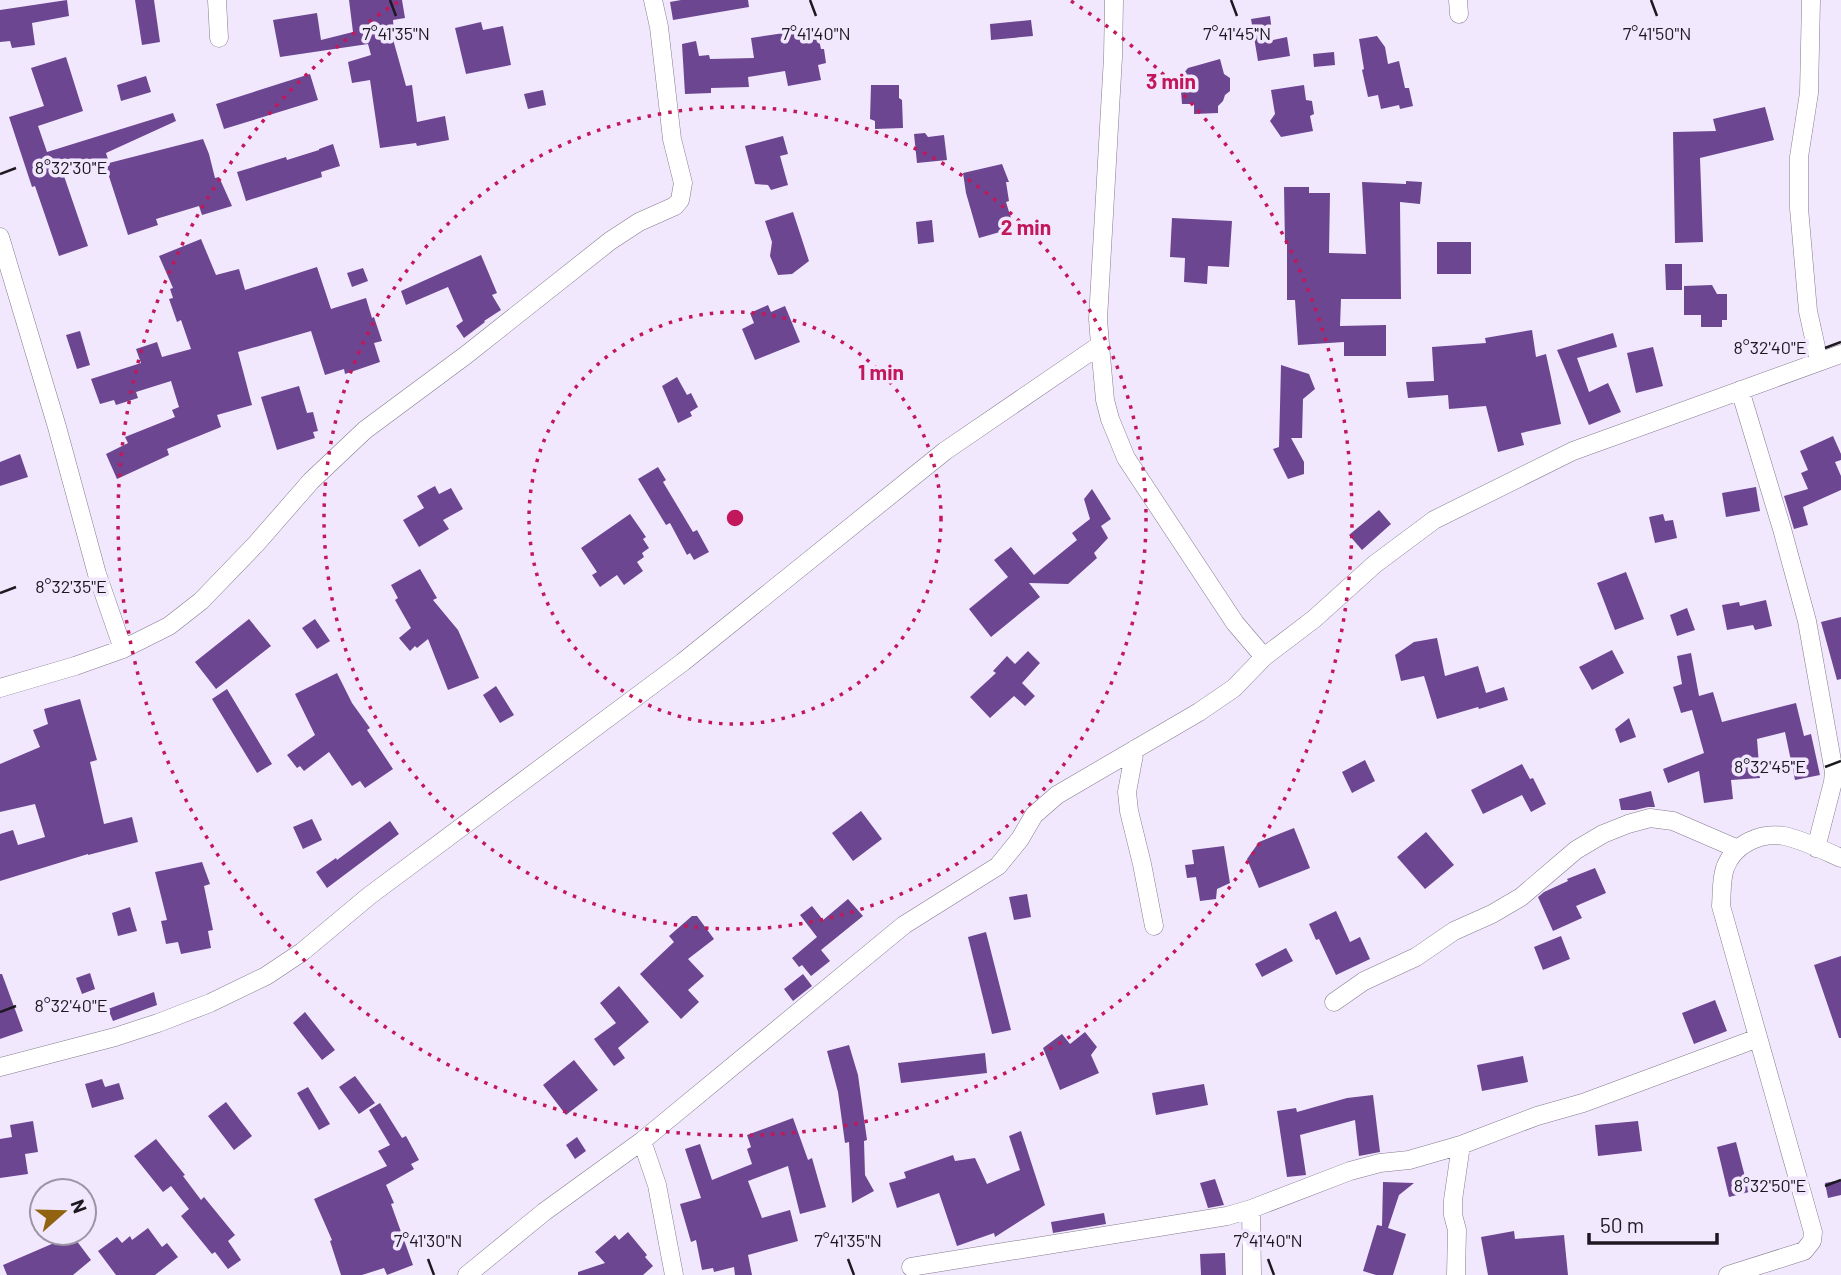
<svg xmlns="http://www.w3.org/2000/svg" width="1841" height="1275" viewBox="0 0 1841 1275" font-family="Barlow,sans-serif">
<rect width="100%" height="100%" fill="#f2e8fe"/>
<!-- building -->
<path fill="#6c4691" d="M67,0l2,16 -37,7 3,22 -23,3 -2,-7 -10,1v-32z
M135,0h19l6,42 -18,3z
M349,0h53l3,18 -12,2 1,12h-3l15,54 6,-1 5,37 28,-6 4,24 -32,6 -1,-3 -36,5 -10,-68 -18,3 -4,-21 23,-7 -3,-11 -88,13 -7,-37 44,-7 4,27 32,-8z
M681,0h67l1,7 -76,13 -3,-18z
M1270,16l3,24 14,-3 3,19 -32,5 -7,-42z
M1031,20l2,16 -42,4 -1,-16z
M481,22l2,8 20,-4 8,39 -45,9 -11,-46z
M791,32l15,1 4,7 8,-5 3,14h3l2,14 -8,2 3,15 -33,6 -3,-15 -37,6 1,10 -38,1v5l-26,1 -3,-50 14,-3 3,15 10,-1 1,4 44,-1 -3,-20z
M1377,36l8,11 3,17 11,-3 6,27h4l4,18 -13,3 -1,-4 -18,4 -3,-14 -10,2 -6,-27 2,-1 -5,-30z
M1334,52l1,13 -21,2 -1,-13z
M66,57l17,54 -45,15 9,26 126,-39 3,8 -70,32 3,10 94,-24 6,15 6,24 4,-1 13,29 -30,9 -3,-9 -43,13 2,6 -30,10 -23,-71 -41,12 24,70 -29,10 -24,-70 -3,1 -23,-70 35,-11 -13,-38z
M1220,59l4,15 6,4v13l-5,4 -2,6 -5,5v7l-24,1v-10h-12l-1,-13 4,-8 -3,-8 6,-7z
M310,74l8,26 -94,29 -8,-25z
M146,76l5,16 -30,9 -4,-16z
M871,85h28v13l3,2 1,28 -28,1v-8l-5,-2z
M1304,85l2,15 6,1 2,13 -4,2 3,15 -32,6 -11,-16 5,-7 -4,-24z
M543,90l3,15 -18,4 -4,-15z
M1765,107l9,33 -74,18 3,84 -28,1 -2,-111 43,-1 -3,-12z
M925,133l3,4 16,-2 3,25 -30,3 -3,-29z
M783,136l5,18 -8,2 8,29 -17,5 -3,-5 -13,-1 -10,-38z
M333,144l7,22 -19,6 1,5 -76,24 -9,-29 49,-15 1,3 32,-10v-1z
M1002,164l7,18h-3l3,19 -3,1 8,26 -35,10 -13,-45 -3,-20z
M1406,181l16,1 -2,22 -20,-2 1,97h-60l-1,27 46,-1v31h-42v-14l-46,3 -3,-45h-8v-56h-2l-1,-57h25v6h21l-1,60 37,1 -4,-72 44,2z
M793,212l16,49 -17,13 -14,1 -8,-19 2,-14 -7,-21z
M1172,218l60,3 -3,46 -21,-1 -1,18 -23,-2 1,-24 -15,-1z
M932,220l2,22 -16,2 -2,-22z
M201,239l15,36 23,-6 6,21 72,-23 14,42 35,-11 6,20 2,-1 8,24 -8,2 6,19 -35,12 -1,-5 -19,6 -14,-44 -73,21 14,53 -35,10 4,12 -54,22 2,6 -52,24 -11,-25 22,-11 -3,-6 50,-20 -3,-7 7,-3 -8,-26 -35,11 2,6 -22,7 -2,-5 -14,4 -9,-25 50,-16 -5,-14 21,-7 5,15 29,-8 -10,-29 -4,2 -8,-23 4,-1 -3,-9 3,-1 -14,-32z
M1437,242h34v32h-34z
M481,255l16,38 -5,2 9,15 -17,11 1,1 -21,16 -8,-12 7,-5 -15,-34 -42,18 -5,-14z
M1665,264h17v26h-16z
M363,268l5,13 -16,6 -5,-14z
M1712,285l5,9h10v26h-5v7h-21v-12h-17v-29z
M768,305l3,7 14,-6 15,36 -45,18 -13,-31 12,-6 -4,-10z
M1532,330l4,27 10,-3 15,70 -40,9 3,12 -26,7 -12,-46 -37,3 -1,-14 -40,3 -2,-16 28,-1 -2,-34 54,-4 -1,-5z
M80,331l10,34 -13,4 -11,-34z
M1613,333l4,14 -40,11 12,34 19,-9 13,29 -32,13 -32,-75z
M1653,347l10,39 -27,7 -9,-40z
M1281,365l28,9 6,15 -12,10 -1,39h-11l13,24v12l-16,5 -15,-30 6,-2z
M677,377l10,18 4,-2 7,14 -8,5 2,4 -14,7 -16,-37z
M299,386l8,27 6,-1 5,19 -5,1 2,6 -38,12 -16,-53z
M1833,436l8,18v6l-6,2 6,14v14l-38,17 5,18 -14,4 -10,-33 24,-7 -7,-16 7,-3 -8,-19z
M20,454l8,23 -28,9v-24z
M658,467l8,13 -3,2 30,50 4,-2 12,22 -15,8 -4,-7 -3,2 -17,-32 -4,2 -28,-46z
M435,486l4,8 12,-6 12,21 -20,11 6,9 -30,18 -16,-27 21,-12 -7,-12z
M1756,487l4,24 -34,6 -4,-24z
M1092,489l19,30 -10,7 7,12 -14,15 3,5 -29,26 -39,-1 11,14 -49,40 -22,-28 39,-32 -14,-17 17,-13 23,28 43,-35 -5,-7 18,-14 -6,-20z
M1379,510l12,14 -29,26 -13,-15z
M630,514l16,23 -3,2 6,9 -7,5 2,4 -7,5 6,9 -19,14 -7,-10 -17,12 -8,-12 5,-3 -16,-24z
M1663,514l2,7 8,-1 4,18 -22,5 -6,-26z
M420,569l17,29 -4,2 25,30 21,48 -31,12 -20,-51 -11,9 -2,-2 -5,5 -11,-13 12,-10 -16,-28 3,-2 -7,-13z
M1626,572l18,47 -29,11 -18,-47z
M1766,600l6,26 -17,4 -2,-5 -26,5 -5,-25 17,-3 1,4z
M1687,608l8,22 -18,6 -7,-21z
M1841,617v62l-4,1 -16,-58z
M249,619l22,27 -55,43 -21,-27z
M315,619l15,22 -13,8 -15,-21z
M1437,638l8,38 33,-10 8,27 18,-6 4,13 -29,9 -1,-2 -41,12 -13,-43 -23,5 -6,-26 19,-13z
M1612,650l12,23 -32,17 -13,-23z
M1028,651l12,12 -18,20 13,13 -10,10 -11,-10 -24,22 -20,-21 26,-24 -3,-2 14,-15 8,8z
M1691,653l8,43 14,-4 9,30 74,-19 8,33 7,-2 9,41 -25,5 -10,-48 -28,7 3,39 -29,2 2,19 -29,4 -5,-32 -31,12 -5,-14 41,-16 -12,-43 -11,3 -8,-26 9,-3 -5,-28z
M337,673l15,30 18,25 -3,2 26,39 -28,19 -5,-7 -8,5 -23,-34 -25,19 -4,-5 -3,2 -10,-13 28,-20 -20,-41z
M496,686l18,29 -14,8 -17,-28z
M227,689l45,75 -15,9 -45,-74z
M80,699l17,61 -7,2 14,62 28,-7 6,25 -50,13v-1l-88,27v-47l13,-4 5,15 27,-8 -10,-33 -35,8v-48l40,-17 -7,-17 15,-6 -4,-15z
M1629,718l7,19 -16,6 -5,-14z
M1365,760l10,21 -23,12 -10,-21z
M1522,764l8,15 3,-1 13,26 -15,8 -9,-17 -39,19 -12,-24z
M1651,791l4,16h-7l-13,3h-14l-2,-11z
M861,811l21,28 -29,22 -21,-28z
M312,819l10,21 -19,9 -10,-22z
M390,821l9,13 -72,54 -11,-16 20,-14 1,2z
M1294,828l16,40 -51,20 -12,-29 12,-17z
M1426,832l28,33 -29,24 -28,-32z
M1224,846l6,37 -13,6 -1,10 -16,2 -4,-24 -9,1 -2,-13 9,-1 -2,-14z
M202,862l8,22 -6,2 9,44 -5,1 3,17 -30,6 -3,-12 -12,2 -5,-23 6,-1 -12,-48z
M1595,868l11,25 -30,13 6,12 -29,13 -15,-34 6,-5 24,-11 -1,-2z
M1027,894l4,23 -17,3 -5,-23z
M848,899l15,17 -42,34 9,11 -19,15 -9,-11 -3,2 -7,-9 25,-21 -17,-22 12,-9 11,14z
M130,907l7,24 -19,5 -6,-23z
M1336,911l14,31 10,-5 10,22 -34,16 -17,-36 -3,1 -7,-16z
M692,916h5l17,23 -26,20 16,17 -16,14 11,12 -18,17 -41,-45 34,-32 -5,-6z
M986,932l25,98 -19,4 -24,-97z
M1561,936l9,23 -27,11 -9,-23z
M1286,948l7,13 -31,16 -7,-13z
M1841,956v82h-2l-25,-73z
M90,973l5,16 -13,5 -6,-16z
M0,974h2l21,57 -23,8z
M803,974l9,12 -19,15 -9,-12z
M619,986l30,36 -31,26 7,10 -11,8 -20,-27 22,-16 -16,-20z
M154,992l3,13 -44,16 -5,-12z
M1715,1000l12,31 -33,13 -12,-31z
M305,1012l30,38 -13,10 -29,-37z
M1085,1032l12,15 -6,8 8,18 -39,17 -17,-42 19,-14 8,10z
M849,1045l9,30 9,65 -3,1 1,34 9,16 -22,12 -3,-61 -4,1 -7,-51 -11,-41z
M985,1053l2,20 -86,10 -3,-20z
M1523,1056l5,26 -46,9 -5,-26z
M574,1060l24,30 -32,25 -23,-30z
M355,1076l20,27 -16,11 -20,-27z
M102,1079l3,8 14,-4 5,16 -32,9 -7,-24z
M1204,1084l4,21 -52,10 -4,-22z
M308,1087l22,37 -11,6 -22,-37z
M1373,1095l7,57 -21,4 -4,-36 -55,15 6,40 -19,2 -10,-66 19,-3 1,4 50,-14z
M226,1102l26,34 -18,14 -26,-34z
M380,1103l22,35 4,-2 13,24 -8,4 3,5 -28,16 8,18 -3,1 22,61 -26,10 -3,-7 -22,7h-21l-11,-34 2,-1 -18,-41 73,-33 -9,-15 12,-6 -21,-35z
M793,1118l15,42 4,-2 14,49 -26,7 -12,-48 -40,15 14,37 28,-8 8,31 -50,14 4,20h-17l-1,-8 -20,5 -1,-4 -11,2 -6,-30 -5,2 -11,-38 21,-6 -16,-49 15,-5 12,36 40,-16 -5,-15 4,-2 -4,-12z
M33,1121l5,31 -13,2 3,20 -28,4v-39l12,-2 -2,-12z
M1638,1121l4,30 -44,5 -3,-31z
M1021,1131l24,74 -50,32 -1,-4 -37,13 -18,-53 -42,15 -8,-25 17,-5 -2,-6 49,-17 2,6 20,-3 12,26 33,-14 -11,-34z
M577,1137l9,14 -11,8 -9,-14z
M156,1139l29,36 -2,1 18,24 3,-3 31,38 -7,6 13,19 -13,9 -13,-17 -3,2 -31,-38 8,-7 -18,-23 -8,6 -29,-36z
M1736,1142l13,50 -20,5 -12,-50z
M1215,1179l9,26 -16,3 -8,-25z
M1841,1180v15l-13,3 -3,-15z
M1383,1182l31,1 -15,12 -11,33 18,6 -13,41h-17l-13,-4 14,-46 5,1z
M1104,1213l2,11 -53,9 -2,-11z
M148,1228l14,19 5,-4 11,14 -23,18h-39l-18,-24 19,-14 5,6 8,-7 2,4z
M1514,1231l1,8 49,-4 4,40h-80l-7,-38z
M628,1232l19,23 -2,2 8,9 -10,9h-65v-3l27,-9 -10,-11 20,-17 4,5z
M46,1233h32l-2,7 15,20 -18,15h-66l-4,-10 51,-22z
M1225,1253l1,22h-25l-1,-21z"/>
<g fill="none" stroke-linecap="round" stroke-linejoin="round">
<defs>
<path id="street" d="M217,0l2,38
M1458,0l1,14
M1811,0l-2,93 -10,64v51l9,103 11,50
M0,237l57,190 40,147 26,75 -48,17 -75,22
M1100,345l5,55 5,19 16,39 109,165 29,34
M1740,390l42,139 25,92 27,151 -1,10 -17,66
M123,649l46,-23 32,-25 55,-57 55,-63 54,-51 101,-75 144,-114 29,-19 36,-16 5,-6 3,-17 -11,-44 -13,-112 -6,-27
M1135,749l-8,43 2,19 13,53 12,62
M1334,1002l30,-21 52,-24 38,-26 38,-17 29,-17 55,-47 27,-16 25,-10 22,-6 23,3 65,28
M0,1067l115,-30 43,-14 52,-20 56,-27 36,-24 67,-56 314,-234 262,-211 155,-106 -2,-26 15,-262 1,-57
M642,1141l15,44 17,90
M1251,1209l1,66
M911,1267l316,-51 24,-7 99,-38 30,-8 29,-3 52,-15 76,-29 46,-13 175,-65
M467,1275l77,-63 98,-71 262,-216 94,-59 22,-27 14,-24 23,-20 142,-83 35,-24 30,-31 50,-38 61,-55 59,-44 139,-69 268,-97
M1456,1275l1,-45 -4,-15v-15l8,-55
M1728,1275l76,-24 8,-10 1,-9 -92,-326c1,-13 0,-26 4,-38 9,-24 35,-36 59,-32 17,3 41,15 57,22"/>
</defs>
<!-- street casing -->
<use href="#street" stroke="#847b8e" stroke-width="19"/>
<!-- street -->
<use href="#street" stroke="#fff" stroke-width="18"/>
</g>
<!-- ticks -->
<path fill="none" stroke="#1d1921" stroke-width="2.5" d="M390,0l6,16M810,0l6,16M1231,0l6,16M1651,0l6,16M0,174l16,-6M1825,348l16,-6M0,593l16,-6M1825,767l16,-6M0,1012l16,-6M1825,1186l16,-6M428,1259l6,16M848,1259l6,16M1268,1259l6,16"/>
<!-- distance rings -->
<g fill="none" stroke="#c2185b" stroke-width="3.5" stroke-dasharray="3.5 7">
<circle cx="735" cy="518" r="206"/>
<circle cx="735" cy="518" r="411"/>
<path d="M1071 1A617 617 0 1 1 399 1"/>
</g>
<g font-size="18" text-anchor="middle" fill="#1d1921" stroke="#f2e8fe" stroke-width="7" stroke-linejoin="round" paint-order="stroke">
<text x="396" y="40">7°41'35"N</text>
<text x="816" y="40">7°41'40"N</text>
<text x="1237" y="40">7°41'45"N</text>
<text x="1657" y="40">7°41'50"N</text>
<text x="71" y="174">8°32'30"E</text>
<text x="1770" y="354">8°32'40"E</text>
<text x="71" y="593">8°32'35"E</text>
<text x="1770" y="773">8°32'45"E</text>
<text x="71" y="1012">8°32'40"E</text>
<text x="1770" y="1192">8°32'50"E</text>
<text x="428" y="1247">7°41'30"N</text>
<text x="848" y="1247">7°41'35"N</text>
<text x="1268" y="1247">7°41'40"N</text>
</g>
<circle cx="735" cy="518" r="10" fill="#c2185b" stroke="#f2e8fe" stroke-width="3.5"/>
<g font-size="21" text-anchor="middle" font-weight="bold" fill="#c2185b" stroke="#f2e8fe" stroke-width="7" stroke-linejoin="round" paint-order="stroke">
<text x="1171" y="89">3 min</text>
<text x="1026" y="235">2 min</text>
<text x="881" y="380">1 min</text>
</g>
<!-- north arrow -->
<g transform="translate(63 1212) rotate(70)"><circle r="33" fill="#f2e8fe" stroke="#9d95a6" stroke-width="2"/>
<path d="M0-5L12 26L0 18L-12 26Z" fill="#91620f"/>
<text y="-10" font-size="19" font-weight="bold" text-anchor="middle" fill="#1d1921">N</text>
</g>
<!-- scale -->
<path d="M1589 1233v10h128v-10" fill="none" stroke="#1d1921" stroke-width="3.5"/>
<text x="1600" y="1233" font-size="21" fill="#1d1921" stroke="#f2e8fe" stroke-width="5" paint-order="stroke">50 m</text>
</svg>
